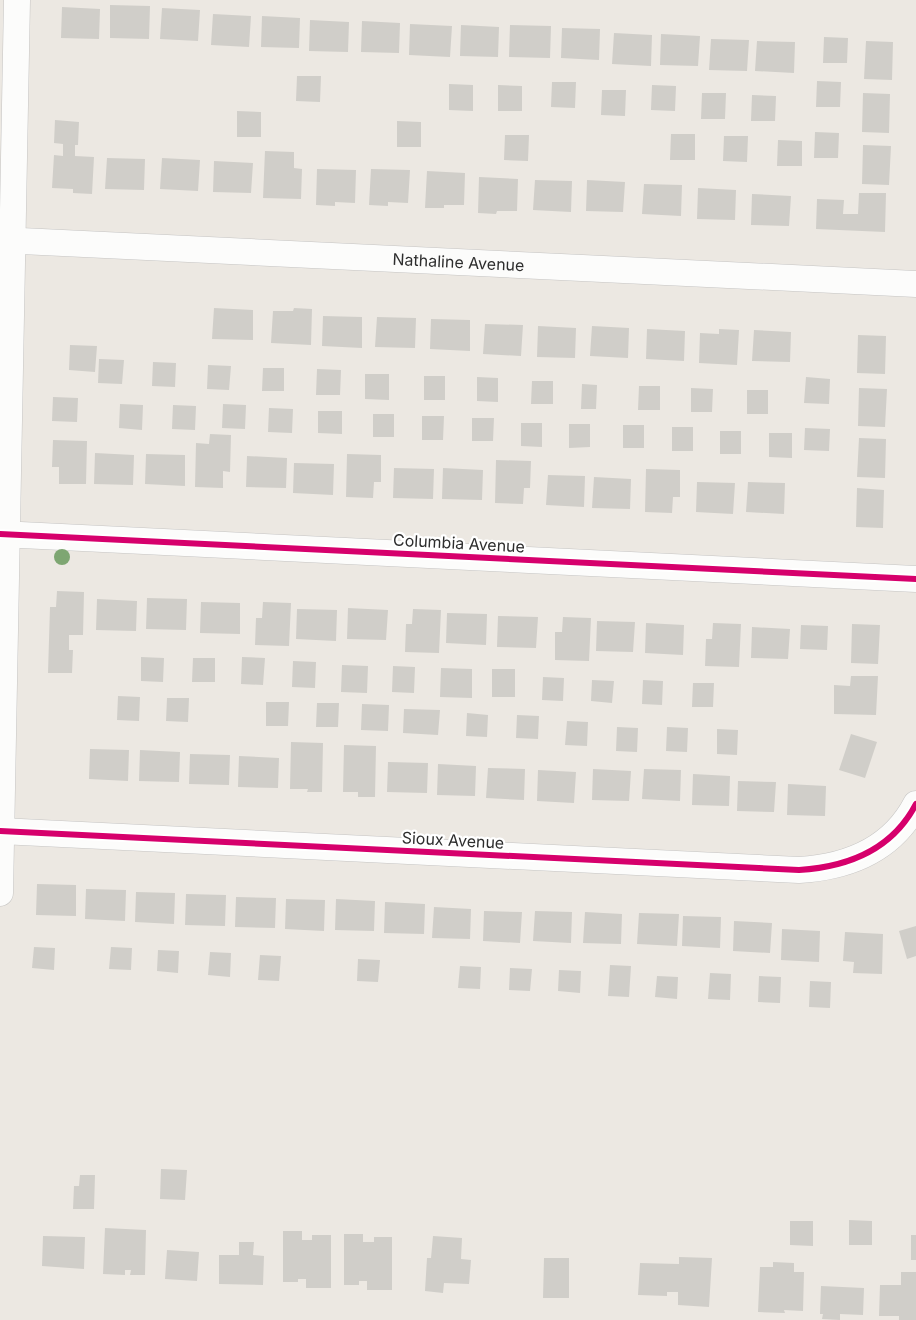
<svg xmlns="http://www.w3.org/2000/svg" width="916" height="1320" viewBox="0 0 916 1320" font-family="Inter,sans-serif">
<rect width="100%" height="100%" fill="#ece8e2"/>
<!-- building -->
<path fill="#d0cec9" d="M110,5l40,1 -1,33 -39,-1z
M62,7l38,2 -1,30 -38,-1z
M162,8l38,2 -2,31 -38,-2z
M213,14l38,2 -2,31 -38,-2z
M262,16l38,2 -1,30 -38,-1z
M310,20l39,2 -1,30 -39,-1z
M362,21l38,2 -1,30 -38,-1z
M410,24l42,2 -2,31 -41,-2z
M461,25l38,2 -1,30 -38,-1z
M510,25l41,1 -1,32 -41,-1z
M562,28l38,1 -1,31 -38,-2z
M614,33l38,2 -1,31 -39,-2z
M661,34l39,2 -2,30 -38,-1z
M824,37l24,1 -1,25h-24z
M711,39l38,1 -2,31 -38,-1z
M757,41l38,1 -1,31 -39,-2z
M866,41l27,1 -1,38 -28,-1z
M297,76h24l-1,26 -24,-1z
M817,81l24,1 -1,25h-24z
M552,82h24l-1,26 -24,-1z
M449,84l24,1v26l-24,-1z
M498,85l24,1v25h-24z
M652,85l24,1 -1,25 -24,-1z
M602,90h24l-1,26 -24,-1z
M702,93h24l-1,26h-24z
M863,93l27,1 -1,39 -27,-1z
M752,95l24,1 -1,25h-24z
M237,111l24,1v25h-24z
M55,120l24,2 -1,23h-3v11l19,1 -2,37 -19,-1v-4l-21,-1 2,-33 9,1v-12l-9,-1z
M397,121l24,1v25h-24z
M815,132l24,1 -1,25h-24z
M671,134h24v26h-25z
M505,135h24l-1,26 -24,-1z
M724,136h24l-1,26 -24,-1z
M778,140l24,1v25h-25z
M863,145l28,1 -2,39 -27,-1z
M265,151l29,1v16l8,1 -1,30 -38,-1z
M107,158l38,1 -1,31 -39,-1z
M162,158l38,2 -2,31 -38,-2z
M214,161l39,2 -2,30 -38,-1z
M317,169l39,1 -1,33 -20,-1v4l-19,-1z
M371,169l39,1 -2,33 -20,-1v4l-19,-1z
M427,171l38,2 -1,32h-20v3h-19z
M479,177l39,2 -1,32h-20l-1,3 -18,-1z
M535,180l37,1 -1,31 -38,-2z
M587,180l38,2 -2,30 -37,-1z
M644,184l38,1 -1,31 -39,-2z
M698,188l38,2 -1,30 -38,-1z
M859,193h27l-1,39 -69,-3 1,-30 27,1 -1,14h15z
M752,194l39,2 -2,30 -38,-1z
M214,308l39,2v30l-41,-1z
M294,308l18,1 -1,36 -40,-2 2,-32h20z
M323,316l39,1v31l-40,-2z
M377,317l39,1 -1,30 -40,-1z
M431,319l39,1v31l-40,-2z
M485,324l38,1 -2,31 -38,-2z
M538,326l38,2 -1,30 -38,-1z
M592,326l37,2 -1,30 -38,-2z
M647,329l38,2 -1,30 -38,-2z
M719,329l20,1 -2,35 -38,-2 1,-30 19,1z
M754,330l37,2 -1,30 -38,-1z
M858,335l28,1 -1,38 -28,-1z
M70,345l27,1 -2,26 -26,-2z
M99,359l25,1 -2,24 -24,-1z
M153,362l23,1 -1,24 -23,-1z
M208,365l23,1 -2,24 -22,-1z
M263,368h21v23h-22z
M317,369l24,1 -1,25h-24z
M365,374h24v26l-24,-1z
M424,376h21v24h-21z
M477,377l21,1v24l-21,-1z
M806,377l24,2 -1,25 -25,-1z
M532,381h21v23h-22z
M582,384l15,1 -1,24h-15z
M639,386h21v24h-22z
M691,388l22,1 -1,23h-21z
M859,388l28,1 -2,38 -27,-1z
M747,390h21v24h-21z
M53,397l25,1 -1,24 -25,-1z
M120,404l23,1 -1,25 -23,-2z
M223,404l23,1 -1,24 -23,-1z
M173,405l23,1 -1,24 -23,-1z
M269,408l24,1 -1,24 -24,-1z
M318,411h24v23l-24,-1z
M373,414h21v23h-21z
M422,416h22l-1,24h-21z
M472,418h22l-1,23h-21z
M521,423h21v24l-21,-1z
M569,424h21v23l-21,1z
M623,425h21v23h-21z
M672,427h21v24h-21z
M805,428l25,1 -1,22 -25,-1z
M720,431h21v23h-21z
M769,433h23v25l-23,-1z
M210,434l21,1 -1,37 -7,-1v17l-28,-1 1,-44 13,1z
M859,438l27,1 -1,39 -28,-1z
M53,440l34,1 -1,43h-27v-17h-7z
M95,453l39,2 -1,30 -39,-1z
M146,454l39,1v31l-40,-2z
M347,454l34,1v27h-7l-1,16 -27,-1z
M247,456l40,2 -1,30 -40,-1z
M496,460l35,1 -1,27h-6l-1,16 -28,-1z
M294,463l40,1 -1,31 -40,-2z
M394,468l40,1 -1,30 -40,-1z
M443,468l40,2 -1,30 -40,-1z
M646,469l34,1v27h-7l-1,16 -27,-1z
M548,475l37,1 -1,31 -38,-2z
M594,477l37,2 -1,30 -38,-1z
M697,482l38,1 -2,31 -37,-2z
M748,482l37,1 -1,31 -38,-2z
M857,488l27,2 -1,38 -27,-1z
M57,591l27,1 -1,43h-14v15h4l-1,23h-24l2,-66h6z
M147,598l40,1 -1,31 -40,-1z
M97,599l40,2 -1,30 -40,-1z
M201,602l39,1v31l-40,-1z
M263,602l28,1 -2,43 -34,-1 1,-27h6z
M348,608l40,2 -2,30 -39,-1z
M297,609l40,1 -1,31 -40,-2z
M413,609l28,1 -2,43 -34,-1 1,-28h6z
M447,613l40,1 -1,31 -40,-2z
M498,616l40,1 -2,31 -39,-1z
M563,617l28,1 -2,43 -34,-1v-28h7z
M597,621l38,1 -2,30 -37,-1z
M646,623l38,2 -1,30 -38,-2z
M713,623l28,1 -2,43 -34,-1 1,-27h6z
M852,624l28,1 -2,39 -27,-1z
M801,625l27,1 -1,24 -27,-1z
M752,627l38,2 -2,30 -37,-1z
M141,657l23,1 -1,24 -22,-1z
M242,657l23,1 -2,27 -22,-1z
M193,658h22v24h-23z
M293,661l23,1 -1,26 -23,-1z
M342,665l26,1 -1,27 -26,-1z
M393,666l22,1 -1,26 -22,-1z
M441,668l31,1v29l-32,-1z
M492,669h23v28h-23z
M851,676h27l-2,39 -42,-1v-29l16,1z
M543,677l21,1 -1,23 -21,-1z
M592,680l22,1 -2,22 -21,-2z
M643,680l20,1 -1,24 -20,-1z
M693,683h21l-1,24h-21z
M118,696l22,1 -1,24 -22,-1z
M167,698h22l-1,24 -22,-1z
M266,702h23l-1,24h-22z
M317,703h22l-1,24h-22z
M362,704l27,1 -1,26 -27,-1z
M404,709l36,1 -2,25 -35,-2z
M467,713l21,2 -1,22 -21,-1z
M517,715l22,1 -1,23 -22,-1z
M567,721l21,1 -1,24 -22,-1z
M617,727l21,1 -1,24 -21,-1z
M667,727l21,1 -1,24 -21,-1z
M717,729l21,1 -1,25 -20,-1z
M851,734l26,8 -12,36 -26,-8z
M291,742l32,1 -1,49h-15l1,-3h-18z
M344,745l32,1 -1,51h-17v-5h-15z
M90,749l39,1 -1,31 -39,-2z
M140,750l40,2 -1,30 -40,-1z
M190,754l40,1 -1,30 -40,-1z
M239,756l40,2 -1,30 -40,-1z
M388,762l40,1 -1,30 -40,-1z
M438,764l38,2 -1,30 -38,-1z
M488,768l37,1 -1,31 -38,-2z
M593,769l38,2 -2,30 -37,-1z
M644,769l37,1 -1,31 -38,-2z
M538,770l38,2 -2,31 -37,-2z
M693,774l37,2 -1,30 -37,-1z
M738,781l38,1 -2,30 -37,-1z
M788,784l38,2 -1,30 -38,-1z
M37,884l39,1v31l-40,-1z
M86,889l40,1 -1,31 -40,-2z
M136,892l39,1 -1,31 -39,-2z
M186,894l40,1 -1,31 -40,-1z
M236,897l40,1 -1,30 -40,-1z
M286,899l39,1 -1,31 -39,-2z
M336,899l39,2 -1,30 -39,-1z
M385,902l40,2 -1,30 -40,-1z
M434,907l37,2 -1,30 -38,-1z
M484,911l38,1 -2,31 -37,-2z
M535,911l37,1 -1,31 -38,-2z
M585,912l37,2 -1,30 -38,-1z
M639,913l40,1 -2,32 -40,-2z
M683,916l38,1 -1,31 -38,-2z
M734,921l38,2 -2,30 -37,-2z
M916,926v30l-9,3 -8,-28z
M782,929l38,2 -1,31 -38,-2z
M845,932l38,2 -1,40 -29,-1 1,-11 -11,-1z
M34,947l21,1 -1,22 -22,-2z
M111,947l21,1 -1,22 -22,-1z
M158,950l21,1 -1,22 -21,-2z
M210,952l21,1 -1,24 -22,-2z
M260,955l21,1 -2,25 -21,-1z
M358,959l22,1 -2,22 -21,-1z
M610,965l21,1 -2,31 -21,-1z
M460,966l21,1 -1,22 -22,-1z
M510,968l22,1 -2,22 -21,-1z
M559,970l22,1 -1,22 -22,-2z
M710,973l21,1 -1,26 -22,-1z
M657,976l21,1 -1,22 -22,-2z
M759,976l22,1 -1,26 -22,-1z
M810,981l21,1 -1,26 -21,-1z
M161,1169l26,1 -2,30 -25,-1z
M80,1175h15l-1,34h-21l1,-23h5z
M849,1220l23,1v24h-23z
M790,1221h23v25l-23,-1z
M105,1228l41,2 -1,45h-15l1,-5h-6v5l-22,-1z
M283,1231h19v9h10v-5h19v53h-25v-9h-8v3h-15z
M344,1234h19v8h11v-5h18v53h-25v-9h-8v4h-15z
M911,1235h5v25h-5z
M43,1236l42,1 -1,32 -42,-3z
M433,1236l29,2 -1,21 10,1 -2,24 -25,-1 -1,10 -18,-2 2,-33h4z
M239,1242h15l-1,13 11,1 -1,29 -44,-1v-29h20z
M167,1250l32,2 -2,29 -32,-2z
M679,1257l33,1 -3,49 -31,-2v-13h-11v4l-29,-1 2,-32 39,1z
M544,1258h25v40h-26z
M773,1262l21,1v9h10l-1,39 -19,-1 1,3 -27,-1 2,-45h13z
M901,1272h15v48h-17v-4h-20l1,-31h21z
M821,1286l43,2 -1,27 -23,-1v6l-18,-1 1,-5h-3z"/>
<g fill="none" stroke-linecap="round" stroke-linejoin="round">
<defs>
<g id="minor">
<path id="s1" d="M0,240l916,44"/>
<path d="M0,534l916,45"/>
<path d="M0,831l799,39c49,-3 93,-20 117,-66"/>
<path d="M0,893l17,-893"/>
</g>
</defs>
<!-- minor casing -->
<use href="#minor" stroke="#c5c4c3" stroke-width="27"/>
<!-- minor -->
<use href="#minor" stroke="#fcfcfb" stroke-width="26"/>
<defs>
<path id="cycleway" d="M0,534l916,45
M0,831l799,39c49,-3 93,-20 117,-66"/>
</defs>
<!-- cycleway casing -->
<use href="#cycleway" stroke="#fff" stroke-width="10"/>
<!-- cycleway -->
<use href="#cycleway" stroke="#d6006c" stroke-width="6"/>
</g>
<!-- trees -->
<circle fill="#7ea672" cx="62" cy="557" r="8"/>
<g text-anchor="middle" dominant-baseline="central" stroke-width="4.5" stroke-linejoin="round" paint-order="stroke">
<!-- street labels -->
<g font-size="16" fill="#2d2d2d" stroke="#fff">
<text stroke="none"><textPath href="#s1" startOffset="459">Nathaline Avenue</textPath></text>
<text transform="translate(459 543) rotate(3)">Columbia Avenue</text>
<text transform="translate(453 840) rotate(3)">Sioux Avenue</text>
</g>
</g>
</svg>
